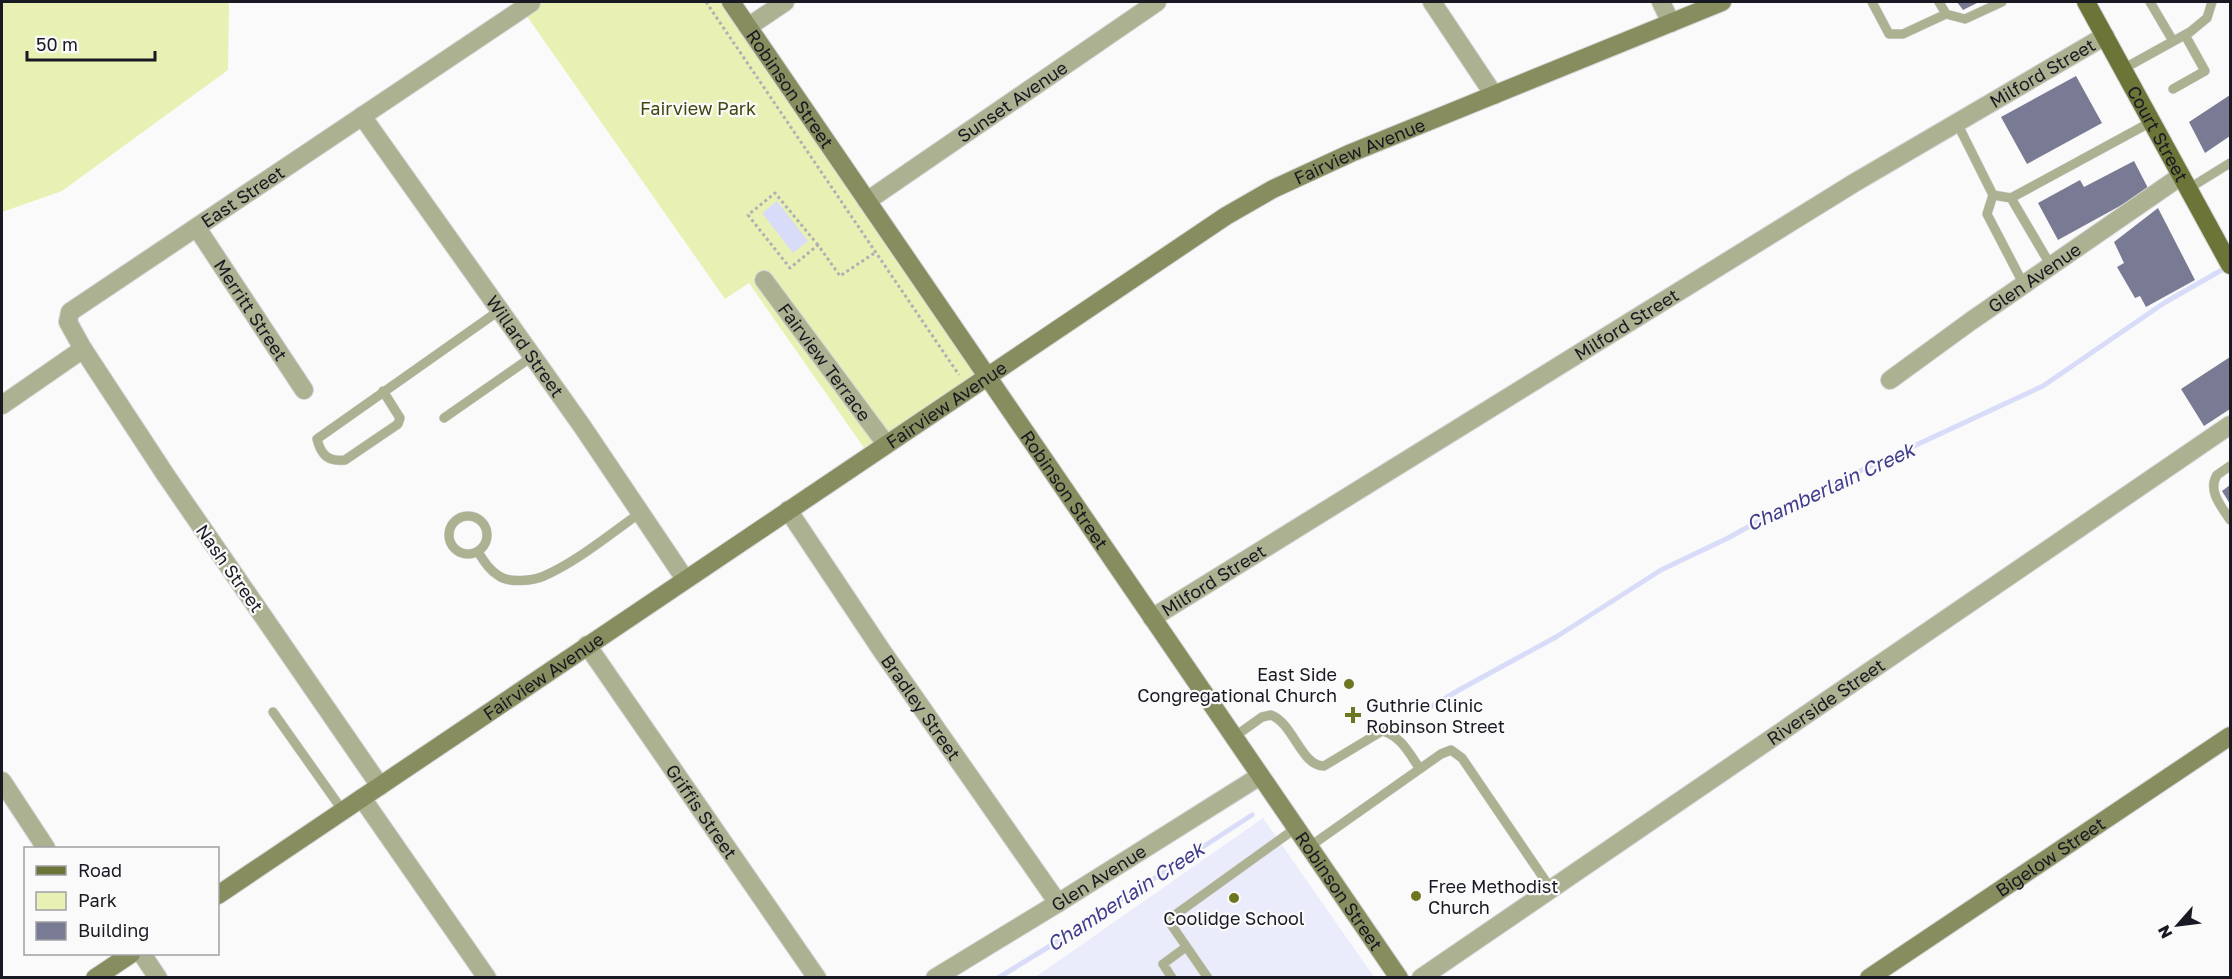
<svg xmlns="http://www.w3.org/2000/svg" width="2232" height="979" viewBox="0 0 2232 979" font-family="'Golos Text',sans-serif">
<rect width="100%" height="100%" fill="#fafafa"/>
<!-- built -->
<path fill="#eaecfb" d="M1263,818l111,159 -340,1z"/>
<!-- green -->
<path fill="#e8f1b3" d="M2,2h225l2,2 -1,66 -166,121 -60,21z
M517,2h214l256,375 -118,78 -120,-172 -24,16z"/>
<!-- water -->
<path fill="#d9dcf8" d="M777,201l31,40 -15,12 -31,-40z"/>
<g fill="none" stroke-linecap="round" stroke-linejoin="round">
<!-- stream -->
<path stroke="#d9dcf8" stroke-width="5" d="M1429,708l30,-18 97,-53 105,-67 69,-33 59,-33 254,-118 121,-83 63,-36
M998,978l52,-32 202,-131"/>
</g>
<!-- building -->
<path fill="#797b95" d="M1957,2h22l-16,8z
M2076,76l26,47 -75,41 -26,-47z
M2230,95v41l-25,17 -16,-31z
M2134,161l15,29 -91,50 -20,-37 42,-23 4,7z
M2158,208l37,72 -49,27 -6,-11 -5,2 -18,-31 7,-4 -10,-21z
M2230,357v52l-26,17 -23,-37z
M2230,485v19l-8,-13z"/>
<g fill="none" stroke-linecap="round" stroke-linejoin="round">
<defs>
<path id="lane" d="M1872,2l17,32h14l43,-20 19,5 37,-17
M1939,2l7,12
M2150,2l23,39
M2123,69l67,-37 17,-14 5,-16
M2173,89l32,-18 -20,-36
M1957,123l36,72 -6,19 37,71
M2188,189l42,-26
M1993,195l18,3 40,68
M2011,198l140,-76
M383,391l17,27 -2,6 -53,36c-17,2 -24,-5 -28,-21l183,-129
M444,418l89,-62
M2230,466l-13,9c-10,16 5,32 13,45
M449 535a19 19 0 1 1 38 0a19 19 0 1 1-38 0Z
M478,552c6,9 11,18 21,24 10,7 33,5 45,0 34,-15 66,-42 96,-63
M273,712l70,99
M1234,737l28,-20 9,-2c23,9 30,51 53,51l58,-35c19,5 27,22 38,38
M1309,847l132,-93 10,-4 11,8 89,131
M1172,978l-9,-14 23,-17
M1208,978l-40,-58 128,-92"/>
<g id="street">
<path d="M1432,2l62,93"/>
<path d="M1661,2l10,21"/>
<path d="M748,27l37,-25"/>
<path id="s1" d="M362,116l220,310 103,153"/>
<path id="s2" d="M867,201l290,-199"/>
<path id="s3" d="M197,228l107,162"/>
<path id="s4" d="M764,280l122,164"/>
<path id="s5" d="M1890,380l81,-59 210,-145"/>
<path d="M2,405l81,-56"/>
<path id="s6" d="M788,510l94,141 176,252"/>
<path id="s7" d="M1152,618l702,-435 251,-147"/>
<path id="s8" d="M587,645l230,333"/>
<path d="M2,781l44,67"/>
<path id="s9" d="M380,786l-215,-312 -82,-125 -15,-27 2,-10 461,-309"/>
<path d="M362,798l125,180"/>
<path d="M142,954l16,24"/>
<path id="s10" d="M935,978l123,-75 202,-127"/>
<path id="s11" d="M1421,978l809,-553"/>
</g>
<g id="secondary">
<path id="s12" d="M731,2l668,976"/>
<path id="s13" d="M218,895l1008,-679 47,-27 78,-36 371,-151"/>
<path d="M95,978l36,-24"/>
<path id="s14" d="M1869,978l361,-242"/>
</g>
<g id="primary">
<path id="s15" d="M2086,2l144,263"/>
</g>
</defs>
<!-- lane casing -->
<use href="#lane" stroke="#d6d6d8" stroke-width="10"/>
<!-- street casing -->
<use href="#street" stroke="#d6d6d8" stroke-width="20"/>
<!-- secondary casing -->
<use href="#secondary" stroke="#d6d6d8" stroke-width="20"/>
<!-- primary casing -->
<use href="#primary" stroke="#d6d6d8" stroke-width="20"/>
<!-- path -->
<path stroke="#b1b1b4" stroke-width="3" stroke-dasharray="3 3" stroke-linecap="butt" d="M706,2l253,373
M818,245l-43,-52 -27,22 42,53 28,-23 22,31 36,-24"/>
<!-- lane -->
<use href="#lane" stroke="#acb191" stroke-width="9"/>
<!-- street -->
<use href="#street" stroke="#acb191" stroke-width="18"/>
<!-- secondary -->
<use href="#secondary" stroke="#878d5e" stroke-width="18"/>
<!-- primary -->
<use href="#primary" stroke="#6d7438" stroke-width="18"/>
</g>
<!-- markers -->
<g fill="#6e761f" stroke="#fafafa" stroke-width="2">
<circle cx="1349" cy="684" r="6"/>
<path d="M1350 706h6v6h6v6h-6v6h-6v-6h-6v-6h6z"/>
<circle cx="1416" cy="896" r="6"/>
<circle cx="1234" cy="898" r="6"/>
</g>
<g text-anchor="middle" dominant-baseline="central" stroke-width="4.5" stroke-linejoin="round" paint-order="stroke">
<!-- street labels -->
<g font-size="18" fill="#181923" stroke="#fafafa">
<text stroke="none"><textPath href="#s7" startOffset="1044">Milford Street</textPath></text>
<text stroke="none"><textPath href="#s12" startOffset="105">Robinson Street</textPath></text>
<text stroke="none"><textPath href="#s2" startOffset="176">Sunset Avenue</textPath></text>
<text stroke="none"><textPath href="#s15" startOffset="150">Court Street</textPath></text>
<text stroke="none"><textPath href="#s13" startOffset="1364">Fairview Avenue</textPath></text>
<text stroke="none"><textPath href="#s9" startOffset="777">East Street</textPath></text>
<text stroke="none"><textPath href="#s5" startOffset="177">Glen Avenue</textPath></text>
<text stroke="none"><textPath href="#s3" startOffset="98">Merritt Street</textPath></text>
<text stroke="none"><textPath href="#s7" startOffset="558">Milford Street</textPath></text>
<text stroke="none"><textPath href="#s1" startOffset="282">Willard Street</textPath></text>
<text stroke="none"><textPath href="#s4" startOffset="102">Fairview Terrace</textPath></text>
<text stroke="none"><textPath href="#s13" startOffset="878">Fairview Avenue</textPath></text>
<text stroke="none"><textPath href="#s12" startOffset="591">Robinson Street</textPath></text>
<text transform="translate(230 568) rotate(55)">Nash Street</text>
<text stroke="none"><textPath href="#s7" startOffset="72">Milford Street</textPath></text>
<text stroke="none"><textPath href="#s13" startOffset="392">Fairview Avenue</textPath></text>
<text stroke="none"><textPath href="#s11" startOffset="490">Riverside Street</textPath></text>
<text stroke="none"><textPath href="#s6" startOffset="238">Bradley Street</textPath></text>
<text stroke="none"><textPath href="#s8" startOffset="202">Griffis Street</textPath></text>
<text stroke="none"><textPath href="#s14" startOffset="218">Bigelow Street</textPath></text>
<text stroke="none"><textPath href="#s10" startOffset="192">Glen Avenue</textPath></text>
<text stroke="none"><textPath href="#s12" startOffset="1077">Robinson Street</textPath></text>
</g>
<!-- park labels -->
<g font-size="18" fill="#42470e" stroke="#fafafa">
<text x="698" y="108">Fairview Park</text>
</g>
<!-- poi labels -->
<g font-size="18" fill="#181923" stroke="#fafafa" text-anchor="start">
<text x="1337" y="674" text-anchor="end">East Side<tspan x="1337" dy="21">Congregational Church</tspan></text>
<text x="1366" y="705">Guthrie Clinic<tspan x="1366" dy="21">Robinson Street</tspan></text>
<text x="1428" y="886">Free Methodist<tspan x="1428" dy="21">Church</tspan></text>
<text x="1234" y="918" text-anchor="middle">Coolidge School</text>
</g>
<!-- water labels -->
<g font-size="20" font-style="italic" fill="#3f3c8c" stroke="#fafafa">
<text transform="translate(1830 486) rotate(-25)">Chamberlain Creek</text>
<text transform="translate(1125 896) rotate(-33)">Chamberlain Creek</text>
</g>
</g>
<!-- border -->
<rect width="2232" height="979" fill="none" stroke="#181923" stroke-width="6"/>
<!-- legend -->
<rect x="24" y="847" width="195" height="108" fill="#fafafa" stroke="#a0a0a4" stroke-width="1.5"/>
<rect x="36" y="866" width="30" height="9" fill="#6d7438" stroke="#a0a0a4" stroke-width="1.5"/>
<text x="78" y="877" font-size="18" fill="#181923">Road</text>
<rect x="36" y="892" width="30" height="18" fill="#e8f1b3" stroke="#a0a0a4" stroke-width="1.5"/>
<text x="78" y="907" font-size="18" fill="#181923">Park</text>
<rect x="36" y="922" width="30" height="18" fill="#797b95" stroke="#a0a0a4" stroke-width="1.5"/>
<text x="78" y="937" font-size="18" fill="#181923">Building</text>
<!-- north arrow -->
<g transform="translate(2178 925) rotate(242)" stroke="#fafafa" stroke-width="4.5" paint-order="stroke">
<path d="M0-4.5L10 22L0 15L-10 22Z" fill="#181923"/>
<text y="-9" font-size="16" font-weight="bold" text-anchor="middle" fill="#181923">N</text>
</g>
<!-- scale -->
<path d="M27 51v9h128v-9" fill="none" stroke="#181923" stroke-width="3"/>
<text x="36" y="51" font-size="18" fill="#181923" stroke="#fafafa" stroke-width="4.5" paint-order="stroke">50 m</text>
</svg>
